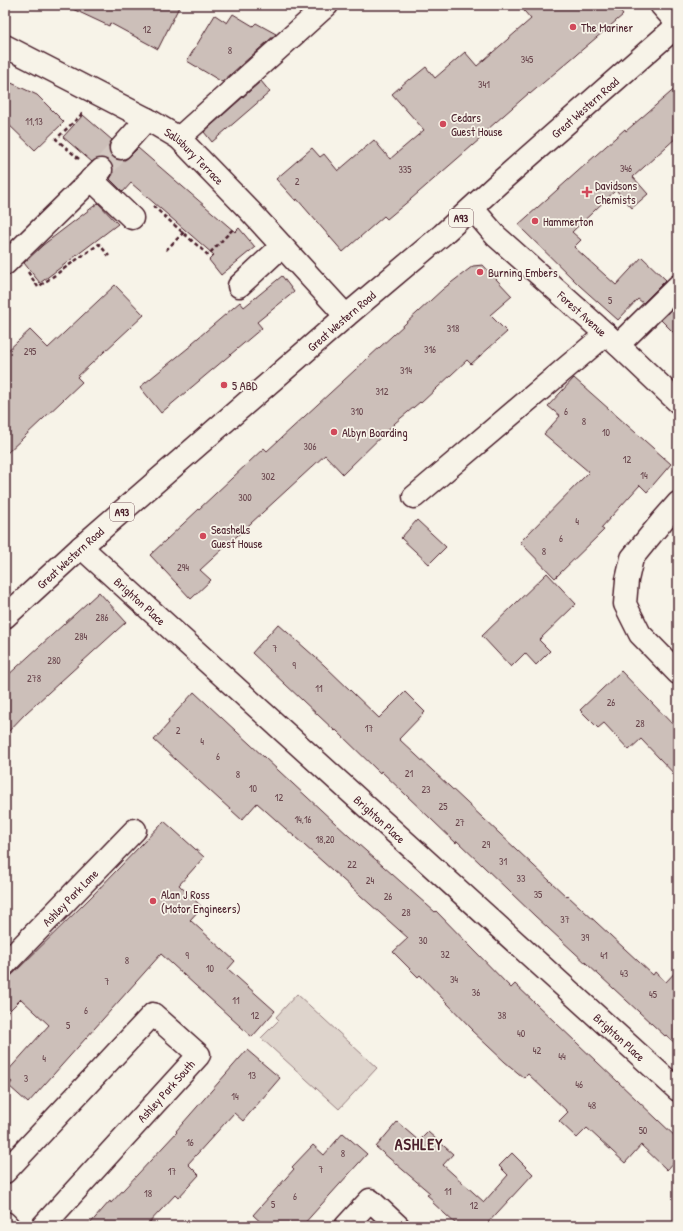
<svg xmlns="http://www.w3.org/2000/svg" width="683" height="1231" viewBox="0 0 683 1231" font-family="'Patrick Hand',sans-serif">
<rect width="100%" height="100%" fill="#f7f3e8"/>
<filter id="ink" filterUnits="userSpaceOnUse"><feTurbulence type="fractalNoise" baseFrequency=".025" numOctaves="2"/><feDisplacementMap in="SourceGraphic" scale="8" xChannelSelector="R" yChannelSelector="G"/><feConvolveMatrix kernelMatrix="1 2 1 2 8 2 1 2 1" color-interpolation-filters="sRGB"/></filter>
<g filter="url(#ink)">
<!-- green -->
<path fill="#ded4cc" stroke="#947a7c" d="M297,994l80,74 -38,41 -78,-71 18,-18 -3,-3z"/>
<!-- building -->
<path fill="#ccbfb9" stroke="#4a1f2b" d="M64,5h116l-22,44 -48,-26 -1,3z
M519,5h96l8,10 -93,79 -1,-1 -50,44 1,2 -69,60 -24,20 -3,-3 -41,36 -46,-53 -1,2 -20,-22 36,-31 8,9 4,-3 14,17 36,-31 16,19 34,-29 -32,-36 17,-15 1,1 16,-13 9,11 30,-26 12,14 54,-47z
M233,14l20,12 3,-3 20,11 -54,48 -35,-21 28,-46 12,8z
M5,80l32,15 27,27 -29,28 -30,-29z
M261,81l9,11 -58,50 -8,-10z
M678,86v50l-45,41 15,17 -16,14 -16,-18 -44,42 9,8 -7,7 42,38 26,-28 24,23 -23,23 -5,-4 -20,21 -38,-34 -62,-61 107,-96 1,2z
M83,115l29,25 -3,5v7l4,6 6,2h6l5,-4 8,-8 97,84 4,-4 16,19 -34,28 -12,-15 5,-5 -83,-72 -8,9 -13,-13 3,-5v-7l-3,-6 -5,-3h-7l-6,4 -29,-25z
M98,203l20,21 -78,59 -16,-20 19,-18z
M483,265l29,31 -22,19 17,17 -36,32 -4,-4 -46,43 -1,-1 -25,21 -52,51 -18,-19 -125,115 11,10 -20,19 -41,-44 114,-107 3,3 176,-162 30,-23z
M282,276l12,16 -37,30 5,6 -101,85 -21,-26 53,-43 -1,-1 48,-41 4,5z
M115,285l29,30 -67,62 5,5 -77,73v-102l25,-23 18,18z
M678,304v33l-17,-17z
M574,378l97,86 -24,28 -7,-7 -39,43 3,2 -49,48 -35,-36 69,-70 -45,-38 16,-18 -12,-10z
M417,520l29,27 -17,17 -28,-26z
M547,573l29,31 -37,36 11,11 -14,14 -11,-12 -14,14 -29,-31z
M99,592l27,30 -100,91 -21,22v-57z
M278,624l46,41 55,53 26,-26 20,20 -26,27 168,158 1,-1 85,79 2,-3 11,10 12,-13v77l-12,-11 -1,1 -130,-120 -78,-75 -1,2 -75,-72 -1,2 -44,-43 -1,1 -83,-78z
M621,671l57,59v48l-37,-39 -12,11 -25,-27 -6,5 -18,-18z
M194,692l155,144 86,76 1,-1 75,77 4,-4 163,155v19l-11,12 -26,-25 -16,18 -38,-35 -10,10 -18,-17 9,-9 -40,-38 -4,4 -19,-16 -34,-32 1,-1 -52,-54 -2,2 -25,-25 15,-14 -151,-135 -15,17 -88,-80 15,-17 -1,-2z
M164,821l40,36 -25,28 23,22 -12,13 45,41 -7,8 47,42 -23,26 -91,-83 -133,149 -19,-17 3,-4 -7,-6v-2l44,-49 -28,-26 -16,16v-33l87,-86z
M247,1050l33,28 -37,43 -9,-8 -46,51 11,11 -21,23 -3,-3 -29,31h-58l22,-25 1,2 66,-71 -1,-1z
M397,1122l22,19 9,-9 25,22 -10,11 41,37 24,-27 -9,-9 13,-13 21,21 -48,52h-27l-26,-24 2,-1 -7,-6 3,-2 -54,-46z
M343,1133l24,21 -65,72h-37l-12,-11 41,-46 -2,-2 21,-22 11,10z"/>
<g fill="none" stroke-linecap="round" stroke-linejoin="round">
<!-- minor-tunnel -->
<path stroke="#d4c9c2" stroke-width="22" stroke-dasharray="22 11" stroke-linecap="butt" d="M101,170l20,-22"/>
<defs>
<g id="minor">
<path d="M661,5l17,19"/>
<path id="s1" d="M5,46l142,73 32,19 71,73 96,105"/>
<path d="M179,138l148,-133"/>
<path d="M121,148l26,-29"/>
<path d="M91,179l41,39"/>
<path id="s2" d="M472,208l24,28 122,109 60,57"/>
<path d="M5,264l96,-94"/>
<path d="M239,286l43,-40"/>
<path d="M618,345l60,-59"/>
<path d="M414,497l192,-163"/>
<path d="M678,503l-15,17 -31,38 -5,22 -2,24 15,30 38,39"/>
<path id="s3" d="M81,547l597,543"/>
<path id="s4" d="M5,964l130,-134"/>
<path d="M5,1172l148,-158 46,41 -156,171"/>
<path d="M5,1223l3,3"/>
<path d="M346,1226l24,-26 28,26"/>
</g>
<g id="major">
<path id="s5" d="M5,617l76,-70 265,-231 96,-81 60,-55 176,-155"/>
</g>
</defs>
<!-- minor casing -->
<use href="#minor" stroke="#4a1f2b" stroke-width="25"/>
<!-- major casing -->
<use href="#major" stroke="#4a1f2b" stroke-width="25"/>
<!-- path -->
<path stroke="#4a1f2b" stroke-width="2.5" stroke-dasharray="4 3" stroke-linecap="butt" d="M79,159l-23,-20 28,-27
M153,206l55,49 26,-27
M166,250l18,-18
M28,272l10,15 61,-43 10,12"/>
<!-- minor -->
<use href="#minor" stroke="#f7f3e8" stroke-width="22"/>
<!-- major -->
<use href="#major" stroke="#f7f3e8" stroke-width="22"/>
</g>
</g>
<!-- markers -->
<g fill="#d1495b" stroke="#f7f3e8" stroke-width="1.5">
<circle cx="573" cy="27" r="4"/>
<circle cx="443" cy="124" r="4"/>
<path d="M585 186h4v4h4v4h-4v4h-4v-4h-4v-4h4z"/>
<circle cx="535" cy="221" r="4"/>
<circle cx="480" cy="272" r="4"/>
<circle cx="224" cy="385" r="4"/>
<circle cx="334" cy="432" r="4"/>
<circle cx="203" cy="536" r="4"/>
<circle cx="153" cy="901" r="4"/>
</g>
<g text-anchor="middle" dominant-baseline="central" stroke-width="3.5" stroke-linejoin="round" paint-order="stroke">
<!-- number labels -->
<g font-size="10" fill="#6a474e">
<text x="147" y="29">12</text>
<text x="230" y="50">8</text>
<text x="527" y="59">345</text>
<text x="484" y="84">341</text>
<text x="34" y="121">11,13</text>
<text x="626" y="168">346</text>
<text x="405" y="169">335</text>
<text x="297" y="181">2</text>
<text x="610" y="300">5</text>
<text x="453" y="328">318</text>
<text x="430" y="349">316</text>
<text x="30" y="351">295</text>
<text x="406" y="370">314</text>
<text x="382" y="391">312</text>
<text x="357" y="411">310</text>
<text x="566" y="411">6</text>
<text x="584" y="421">8</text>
<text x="606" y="432">10</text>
<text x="310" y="446">306</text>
<text x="627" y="459">12</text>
<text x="644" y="475">14</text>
<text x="268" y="476">302</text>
<text x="245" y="497">300</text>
<text x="577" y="521">4</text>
<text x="561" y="538">6</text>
<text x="544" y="551">8</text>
<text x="183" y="567">294</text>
<text x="102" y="617">286</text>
<text x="81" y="636">284</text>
<text x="275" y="648">7</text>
<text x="54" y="660">280</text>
<text x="294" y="665">9</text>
<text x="34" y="678">278</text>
<text x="319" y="688">11</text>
<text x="611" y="702">26</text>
<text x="640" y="723">28</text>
<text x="369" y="728">17</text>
<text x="178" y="730">2</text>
<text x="202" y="741">4</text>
<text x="218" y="756">6</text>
<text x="409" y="773">21</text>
<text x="238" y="774">8</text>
<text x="253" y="788">10</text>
<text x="426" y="789">23</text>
<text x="279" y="797">12</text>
<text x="443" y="806">25</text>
<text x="303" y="819">14,16</text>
<text x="460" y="822">27</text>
<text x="325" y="839">18,20</text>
<text x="486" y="844">29</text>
<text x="503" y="861">31</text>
<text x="352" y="864">22</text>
<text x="521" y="878">33</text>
<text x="370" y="880">24</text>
<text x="538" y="894">35</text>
<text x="388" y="896">26</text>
<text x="406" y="912">28</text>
<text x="565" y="919">37</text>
<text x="585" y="937">39</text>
<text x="423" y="940">30</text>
<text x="445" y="954">32</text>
<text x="187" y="955">9</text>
<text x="604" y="955">41</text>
<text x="127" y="960">8</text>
<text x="210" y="968">10</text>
<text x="624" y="973">43</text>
<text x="454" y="979">34</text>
<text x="107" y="981">7</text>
<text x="476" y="992">36</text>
<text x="653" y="994">45</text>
<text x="236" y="1000">11</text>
<text x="86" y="1010">6</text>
<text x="255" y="1015">12</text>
<text x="502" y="1015">38</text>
<text x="68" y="1025">5</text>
<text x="521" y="1033">40</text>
<text x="537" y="1050">42</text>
<text x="562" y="1056">44</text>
<text x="44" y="1058">4</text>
<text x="252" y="1075">13</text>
<text x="26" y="1078">3</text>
<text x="579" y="1084">46</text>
<text x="235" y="1096">14</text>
<text x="592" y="1105">48</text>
<text x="643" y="1130">50</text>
<text x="190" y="1142">16</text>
<text x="343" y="1153">8</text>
<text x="321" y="1169">7</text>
<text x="172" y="1171">17</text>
<text x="448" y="1191">11</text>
<text x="148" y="1193">18</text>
<text x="295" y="1196">6</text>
<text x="273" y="1204">5</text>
<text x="474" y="1205">12</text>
</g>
<!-- shield labels -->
<g fill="#f7f3e8" stroke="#7e5f64" stroke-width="1">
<rect x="449" y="209" width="24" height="18" rx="3"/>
<rect x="110" y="503" width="24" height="18" rx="3"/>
</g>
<g font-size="11" font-weight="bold" fill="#4a1f2b">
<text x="461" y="218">A93</text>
<text x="122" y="512">A93</text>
</g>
<!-- poi labels -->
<g font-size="12" fill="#4a1f2b" stroke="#f7f3e8" text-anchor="start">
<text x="581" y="27">The Mariner</text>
<text x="451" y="117">Cedars<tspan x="451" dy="14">Guest House</tspan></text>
<text x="595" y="185">Davidsons<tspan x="595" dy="14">Chemists</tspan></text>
<text x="543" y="221">Hammerton</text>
<text x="488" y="272">Burning Embers</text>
<text x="232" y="385">5 ABD</text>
<text x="342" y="432">Albyn Boarding</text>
<text x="211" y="529">Seashells<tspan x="211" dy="14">Guest House</tspan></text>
<text x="161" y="894">Alan J Ross<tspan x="161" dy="14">(Motor Engineers)</tspan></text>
</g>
<!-- street labels -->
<g font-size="12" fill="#4a1f2b" stroke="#f7f3e8">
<text stroke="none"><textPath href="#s5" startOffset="772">Great Western Road</textPath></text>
<text stroke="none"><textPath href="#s1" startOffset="220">Salisbury Terrace</textPath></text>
<text stroke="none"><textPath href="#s2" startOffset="153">Forest Avenue</textPath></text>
<text stroke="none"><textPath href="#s5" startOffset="448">Great Western Road</textPath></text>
<text stroke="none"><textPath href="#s5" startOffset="88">Great Western Road</textPath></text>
<text stroke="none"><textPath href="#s3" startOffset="80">Brighton Place</textPath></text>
<text stroke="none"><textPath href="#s3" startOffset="404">Brighton Place</textPath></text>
<text stroke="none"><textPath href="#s4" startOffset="93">Ashley Park Lane</textPath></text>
<text stroke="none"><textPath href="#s3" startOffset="728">Brighton Place</textPath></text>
<text transform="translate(166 1091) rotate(-48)">Ashley Park South</text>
</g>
<!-- district labels -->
<g font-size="16" font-weight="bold" letter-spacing="1" fill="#4a1f2b" stroke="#f7f3e8">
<text x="419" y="1144">ASHLEY</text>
</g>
</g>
<!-- margin -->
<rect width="683" height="1231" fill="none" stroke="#f7f3e8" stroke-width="20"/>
<rect x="10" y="10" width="663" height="1211" fill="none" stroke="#4a1f2b" stroke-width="1.5" filter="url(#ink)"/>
</svg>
